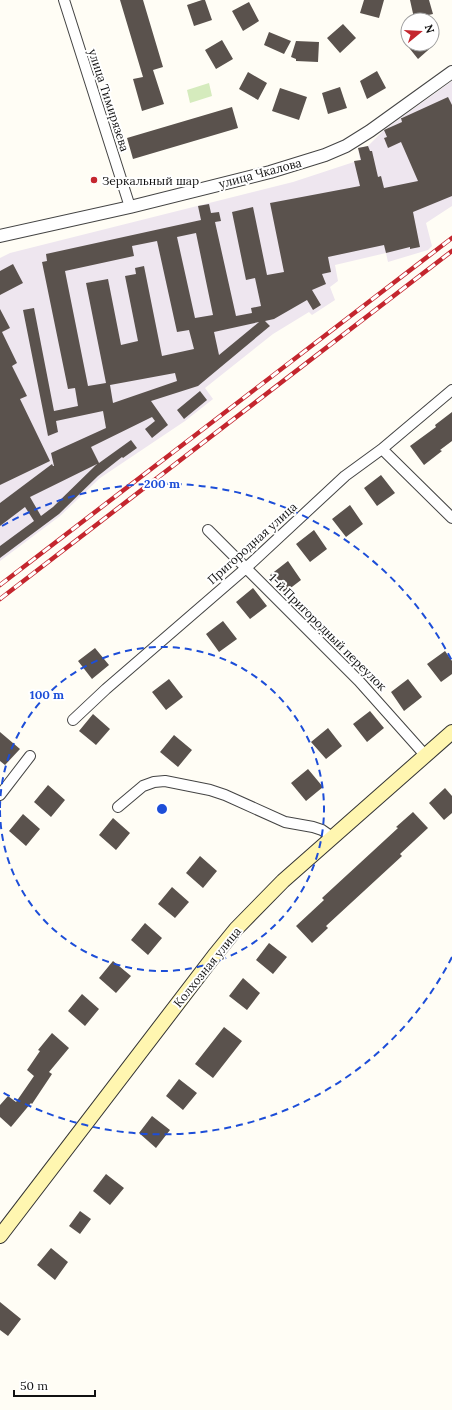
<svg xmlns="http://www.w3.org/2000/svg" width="452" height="1410" viewBox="0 0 452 1410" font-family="Lora,serif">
<rect width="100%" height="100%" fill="#fffdf5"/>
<!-- industrial -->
<path fill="#eee6ef" d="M452,81v125l-26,17 6,23 -4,4 -40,12 -2,-9 -51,12 3,16 -8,6 5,13 -23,15 -3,-3 -36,22 -68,54 8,11 -28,22 -85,57 -40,38 -60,45v-303l10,-5 283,-71 67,-22 -2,-12 10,-2 16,-16z"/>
<!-- green -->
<path fill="#d5ebbd" d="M209,83l3,13 -22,7 -3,-13z"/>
<!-- building -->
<path fill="#5a524d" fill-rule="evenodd" d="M120,0h23l20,67 -10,3 11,34 -22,7 -9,-32 10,-2z
M202,0h3l7,20 -18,6 -7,-21z
M364,0h20l-5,18 -19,-5z
M410,0h19l4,14 -19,4z
M249,2l10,19 -16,10 -11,-20z
M343,24l13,14 -16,15 -13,-15z
M269,32l22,9 -7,13 -20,-9z
M222,40l11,19 -17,10 -11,-19z
M296,41l23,1 -1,20 -22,-1v-2l-5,-2z
M406,44h29l-17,15z
M377,71l9,17 -19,11 -7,-18z
M248,72l19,11 -9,17 -19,-11z
M340,87l7,21 -19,6 -6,-21z
M280,88l27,9 -8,23 -27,-9z
M448,97l4,8v91l-39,16 7,35 -10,2v-2l-24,6 -2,-8 -56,12 3,15 -9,2 4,10 -14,6 9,15 -8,5 -6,-10 -33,19 -9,2 5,5 -72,60 -47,15 17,24 -16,13 -7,-9 10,-8 -3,-4 -61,30 8,16 32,-23 6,8 -14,10 -1,-1 -24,19 -39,38 -59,44v-12l34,-25 -9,-14 -25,19v-23l52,-39 1,2h1l-3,-13 55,-25 -3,-17 -47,10 2,11 -10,4 -25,-126 11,-2 20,103 24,-5 -3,-18 -7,1 -26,-127 5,-1 -1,-7 155,-34 -3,-14 11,-2 2,9 8,-1 2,9 -6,1 21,94 16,-3 -1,-5 10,-2 -6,-28 -9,2 -14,-68 21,-5 14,68 17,-3 -14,-69 90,-17 -6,-25 7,-1 -3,-12 10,-2 2,5h2l6,26 3,-1 3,12 34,-7 -17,-39 -13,6 -4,-10 3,-1 -3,-7 18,-8 -1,-4h1zM196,233l17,82 -18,3 -18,-81zM157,241l20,91 12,-2 5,19 -32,7 -18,-90 -9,2 1,6 -11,2 13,65 -17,4 -13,-66 -22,4 20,100 -18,3 -23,-115 69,-15 -2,-10zM259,322l-40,33 -5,-23zM175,373l2,8 -64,22 -3,-18zM97,464l-44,43 -12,9 -11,-19z
M232,107l6,21 -105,31 -6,-21z
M13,264l10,19 -23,12v-24z
M0,309l10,19 -8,4 15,31 -5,3 15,30 -7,3 30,62 -50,24z
M200,391l7,9 -23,19 -7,-9z
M452,412v29l-12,9 2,1 -18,14 -14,-19 26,-19 -1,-2z
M381,475l14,18 -18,13 -13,-18z
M350,505l13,19 -17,13 -14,-18z
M314,530l13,19 -17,13 -14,-18z
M288,561l13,19 -17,13 -14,-18z
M253,588l14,18 -17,13 -14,-17z
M223,621l14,18 -18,13 -13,-18z
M95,648l14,17 -17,14 -14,-18z
M445,651l7,10v13l-11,8 -14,-18z
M169,679l14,18 -17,13 -14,-18z
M408,679l14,18 -18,14 -13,-19z
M370,711l14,17 -17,14 -14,-18z
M93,714l17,15 -14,16 -17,-14z
M328,728l14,18 -16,13 -15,-17z
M0,732l20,17 -15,16 -5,-4z
M174,735l18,15 -14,17 -18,-15z
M308,769l15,18 -17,14 -15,-18z
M48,785l17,15 -14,17 -17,-15z
M445,788l7,8v17l-8,7 -15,-17z
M413,812l15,16 -28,26 2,2 -76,70 2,2 -16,15 -16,-17 28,-26 -2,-2 76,-70 -2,-1z
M23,814l17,15 -14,17 -17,-15z
M113,818l17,15 -14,17 -17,-15z
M200,856l17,15 -14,17 -17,-15z
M172,887l17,15 -14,16 -17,-14z
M145,923l17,15 -14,17 -17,-15z
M269,943l18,14 -14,17 -17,-14z
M113,961l18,15 -15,17 -17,-15z
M243,978l17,15 -13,17 -18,-14z
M82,994l17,15 -14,17 -17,-15z
M224,1027l18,14 -29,37 -18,-14z
M52,1033l17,15 -20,24 3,2 -20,30 -1,-1 -20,24 -11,-10v-12l8,-9 8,6 18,-26 -7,-6 13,-19 -2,-1z
M179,1079l18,14 -14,17 -17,-14z
M152,1116l18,14 -14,18 -17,-15z
M106,1174l18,14 -14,17 -17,-14z
M80,1211l11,8 -11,15 -11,-8z
M51,1248l17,14 -13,18 -18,-15z
M0,1302l21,17 -13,17 -8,-6z"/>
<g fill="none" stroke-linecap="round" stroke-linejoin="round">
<defs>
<path id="minor" d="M64,0l66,207
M382,449l70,69
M208,530l151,151 66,74
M73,720l33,-31 140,-121 99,-92 37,-27 70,-59
M0,795l30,-39
M118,807l25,-21 11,-4 11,-1 45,9 15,5 60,27 28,5 9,3 10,7"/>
<path id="tertiary" d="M0,236l130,-29 140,-35 55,-17 21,-9 24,-15 82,-59"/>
<path id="secondary" d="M0,1236l214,-280 22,-27 47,-48 169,-149"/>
</defs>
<!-- minor casing -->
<use href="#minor" stroke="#444" stroke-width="12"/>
<!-- tertiary casing -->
<use href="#tertiary" stroke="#444" stroke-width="14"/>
<!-- secondary casing -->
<use href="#secondary" stroke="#333" stroke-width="16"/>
<!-- minor -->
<use href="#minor" stroke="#fff" stroke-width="10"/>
<!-- tertiary -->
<use href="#tertiary" stroke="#fff" stroke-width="12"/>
<!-- secondary -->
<use href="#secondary" stroke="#fff6b0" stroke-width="14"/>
<defs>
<path id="rail" d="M0,585l452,-347
M0,599l452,-348"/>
</defs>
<!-- rail casing -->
<use href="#rail" stroke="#c4262e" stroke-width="4.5"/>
<!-- rail -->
<use href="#rail" stroke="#fff" stroke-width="3" stroke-dasharray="9" stroke-linecap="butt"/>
</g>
<!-- distance rings -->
<g fill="none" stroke="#1d4ed8" stroke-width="2" stroke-dasharray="7 5">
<path d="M0 808A162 162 0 1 1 0 810"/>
<path d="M452 957A325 325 0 0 1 2 1092M2 526A325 325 0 0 1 452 661"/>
</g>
<!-- markers -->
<circle fill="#c4262e" stroke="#fff" stroke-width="1.5" cx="94" cy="180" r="4"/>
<g text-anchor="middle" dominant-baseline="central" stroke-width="4" stroke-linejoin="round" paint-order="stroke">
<!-- street labels -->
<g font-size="12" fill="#111" stroke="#fff">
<text transform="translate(109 100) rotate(72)">улица Тимирязева</text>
<text transform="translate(260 173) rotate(-15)">улица Чкалова</text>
<text transform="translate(252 543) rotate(-42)">Пригородная улица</text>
<text transform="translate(328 632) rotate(45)">1-й Пригородный переулок</text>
<text transform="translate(207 967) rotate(-51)">Колхозная улица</text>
</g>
<!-- poi labels -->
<g font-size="12" fill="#111" stroke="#fff" text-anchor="start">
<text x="102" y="180">Зеркальный шар</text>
</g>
</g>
<circle cx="162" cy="809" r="6" fill="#1d4ed8" stroke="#fff" stroke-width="2"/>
<g font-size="12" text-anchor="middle" font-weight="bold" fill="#1d4ed8" stroke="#fff" stroke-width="4" stroke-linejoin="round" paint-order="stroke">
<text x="162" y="488">200 m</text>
<text x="47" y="699">100 m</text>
</g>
<!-- north arrow -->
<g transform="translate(420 32) rotate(72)"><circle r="19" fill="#ffffff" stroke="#a0a0a0"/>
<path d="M0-3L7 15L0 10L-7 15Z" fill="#c4262e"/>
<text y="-6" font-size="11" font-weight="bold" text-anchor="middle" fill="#111111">N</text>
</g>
<!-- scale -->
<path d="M14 1390v6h81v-6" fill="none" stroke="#111111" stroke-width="2"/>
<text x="20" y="1390" font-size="12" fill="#111111" stroke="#ffffff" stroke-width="3" paint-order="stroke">50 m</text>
</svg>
